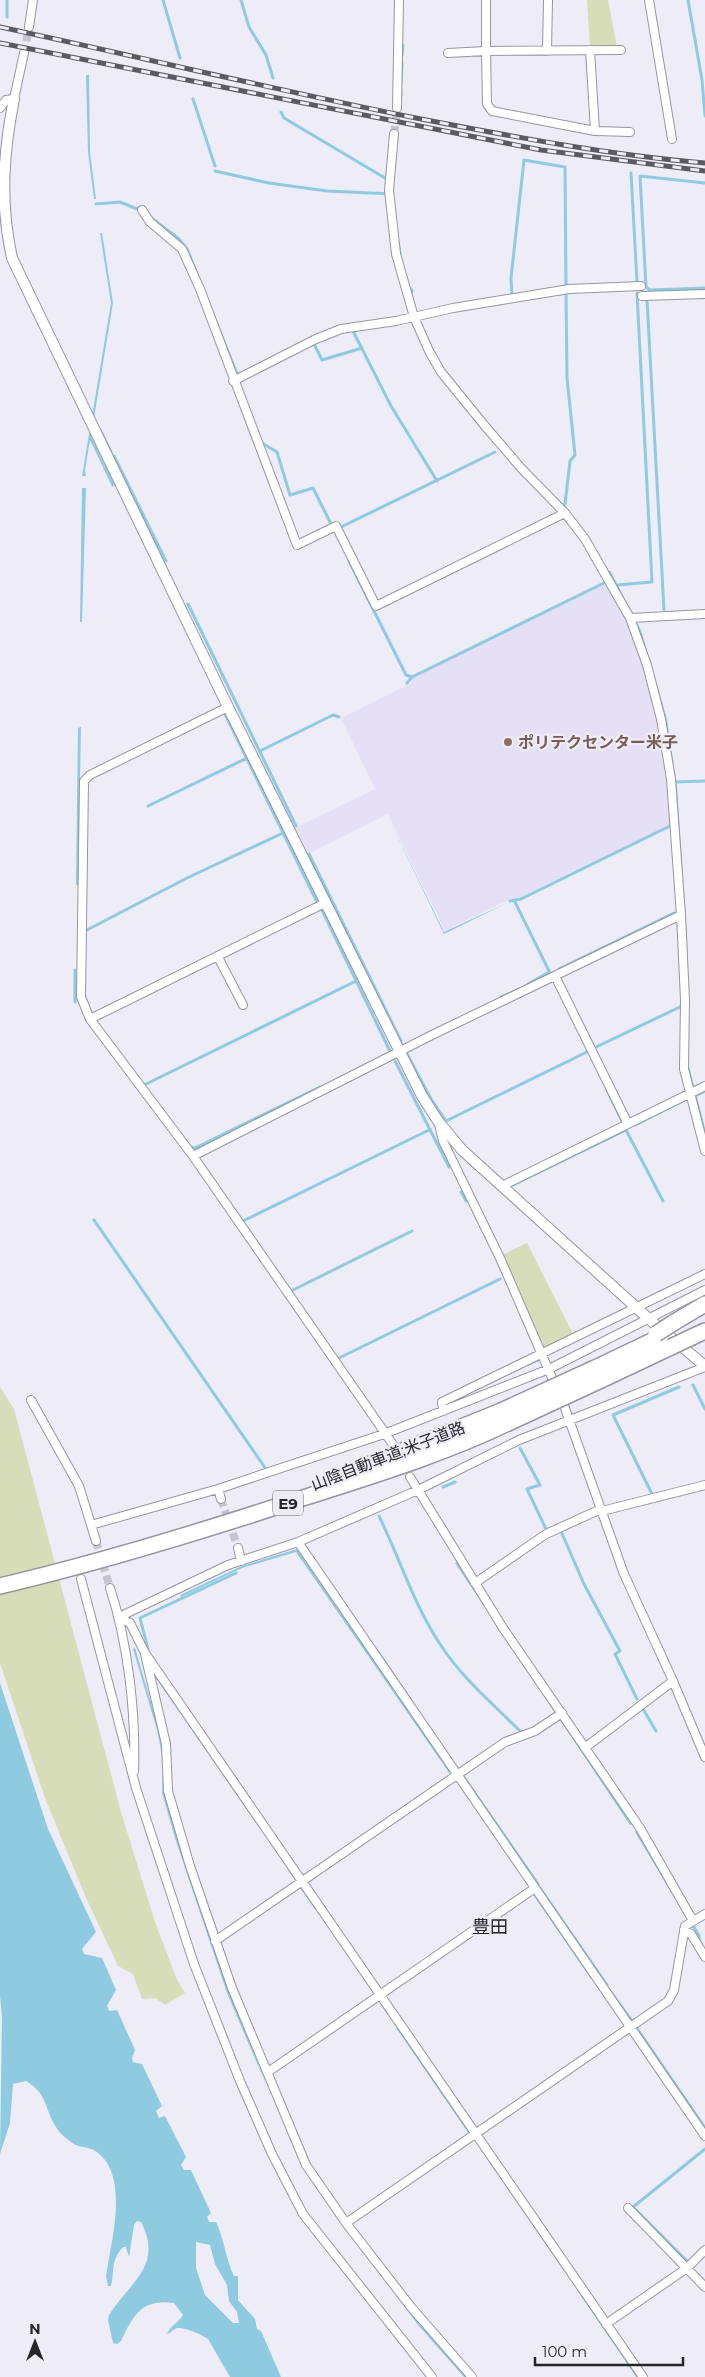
<svg xmlns="http://www.w3.org/2000/svg" width="705" height="2377" viewBox="0 0 705 2377" font-family="Montserrat,'Noto Sans JP',sans-serif">
<rect width="100%" height="100%" fill="#eeecf7"/>
<!-- education -->
<path fill="#e6e0f6" d="M608,582l17,32 13,33 20,65 14,113 -151,73 -11,1 -65,32 -57,-117 -80,40 -13,-26 80,-39 -34,-71 70,-35 2,-5z"/>
<!-- green -->
<path fill="#d7ddb8" d="M587,0h21l9,47h-27z
M527,1243l47,93 -29,14 -43,-95z
M0,1387l14,22 107,403 34,110 22,58 8,13 -20,12 -10,-7 -13,1 -9,-25 -15,-8 -32,-68 -41,-100 -45,-135z"/>
<!-- water -->
<path fill="#8ecae0" fill-rule="evenodd" d="M86,75h3l1,77 6,47h-2l-6,-47z
M100,233h2l11,70 -22,133 16,34 -2,1 -15,-31 -5,30 1,6h-4l29,-173z
M82,488h4l-4,134h-2z
M610,570l31,60 26,89 10,68 10,149 2,130 16,62v10l-18,-66 -13,-286c-10,-82 -25,-142 -65,-214z
M81,727l-3,158h-2l2,-157z
M387,815l57,117 69,-32 -69,34z
M297,1549l154,223 -1,2 -154,-222 -54,16 -61,29 -1,-2 62,-29z
M458,1561l174,263 -2,1 -175,-262z
M135,1648l24,82 5,29v34l57,177 47,119 -41,-96 -52,-155 -13,-45 1,-33 -6,-30 -24,-81z
M0,1683l48,146 48,103 -14,17 2,5 18,4 14,32 -9,16 2,5 8,-1 18,40 -3,8 1,4 9,2 20,42 -6,5 3,7 6,-2 21,41 -5,8 3,5h7l20,43 -4,4 2,5h7c8,16 10,38 18,54h4v24l17,19 2,10 4,2 20,46h-51l-22,-38c-5,-4 -23,-12 -31,-11 -4,1 -6,5 -10,6 3,-8 11,-11 16,-19l-9,-12c-32,-4 -40,11 -53,38l-4,3 -4,-1 -5,-23 1,-5c20,-32 55,-49 32,-93l-4,-1 -3,4 -5,32 -3,-10h-3c-13,15 -8,22 -12,39h-3l-2,-10c5,-35 24,-99 -9,-124 -7,-5 -13,-4 -21,-7 -6,-3 -16,-11 -20,-18 -12,-19 -8,-33 -30,-46l-13,3 -3,39 -10,31 2,-136 -2,-22zM196,2242l14,3 5,19 12,21 2,16 8,11 2,11h-6l-28,-28 -9,-27z
M637,1830l64,106 -1,1 5,12 -70,-117z
M348,2230l72,94 47,53h-3l-46,-52z"/>
<g fill="none" stroke-linecap="round" stroke-linejoin="round">
<!-- stream -->
<path stroke="#8ecae0" stroke-width="3" d="M163,0l17,58
M241,0l8,27 17,28 7,23
M688,0l14,80 3,36
M7,17v-17
M402,55l1,-10
M401,82l1,-19
M401,96v-6
M193,99l22,67
M281,112l3,6 101,60
M215,171l54,12 58,8 66,3
M631,173l6,109
M705,183l-65,-7 6,111 4,3 55,-2
M96,204l24,-2 22,9
M149,216l30,23 8,10 50,125h2
M398,241l2,12
M411,289l1,3
M512,295l-1,-17 13,-118 41,7 1,119
M647,300l17,310
M353,331l38,75 46,75
M314,344l8,16 40,-12
M100,430l11,22
M260,442l17,10 13,43 23,-7 17,34
M114,456l52,105
M105,468l8,17
M563,505l2,-1 5,-43 5,-6 -8,-77 -1,-86
M341,527l154,-75
M349,561l57,114 6,2 -5,6
M617,585l35,-3 -15,-289
M188,604l108,222
M412,677l194,-95
M225,714l92,188
M260,751l73,-36 6,2
M675,782l30,-1
M148,806l99,-48
M309,854l92,187
M514,900l36,73
M510,901l11,-2 149,-73
M322,910l69,143 -2,1
M85,931l102,-53 96,-45
M559,969l115,-56
M528,984l21,-12
M501,997l19,-8
M75,1002v-32
M594,1048l88,-42
M406,1052l25,47 15,22 143,-70
M395,1061l54,106
M144,1085l212,-104
M607,1090l16,33
M695,1096l10,-5
M635,1125l50,-25
M190,1147l5,1 125,-61
M513,1185l113,-55 37,71
M461,1192l5,9
M94,1220l172,249
M239,1223l190,-93
M289,1292l123,-61
M335,1360l165,-81
M529,1364l9,-4
M693,1385l12,24
M520,1448l20,37 -13,4 20,42
M443,1487l12,-5
M653,1496l-40,-81 66,-28
M379,1516c21,43 35,89 61,128 21,33 53,60 80,87
M560,1529l24,55 36,67 -5,3 22,45
M148,1649l-8,-31 96,-45
M378,1652l34,50
M152,1670l103,149
M642,1707l14,24
M463,1776l75,108
M289,1869l7,10
M301,1887l15,21
M540,1888l67,97
M533,1892l59,86
M364,1977l11,16
M610,1991l22,30
M379,1999l9,14
M636,2027l69,101
M398,2028l72,105
M482,2149l95,138
M689,2263l-56,-56 72,-58
M582,2295l56,82"/>
<!-- minor-tunnel -->
<path stroke="#c6c4ce" stroke-width="8" stroke-dasharray="8 4" stroke-linecap="butt" d="M24,53l5,-26
M394,134l3,-26
M221,1499l17,49
M96,1541l14,47"/>
<defs>
<path id="minor" d="M486,0v51l135,-1
M649,0l23,139
M29,27l4,-27
M590,50l5,81
M547,51l1,-51
M448,53l38,-2 1,53 5,7 103,20 35,1
M0,108l6,-8 8,-1 10,-46
M397,108l2,-108
M394,134l-5,56 7,64 18,63 15,34 12,21 44,54 36,42 44,45 20,26 45,79 17,47 14,54 10,60 10,136 4,85 -1,69 21,82
M142,210l8,12 32,27 18,40 97,256 39,-19 40,80 189,-93
M642,296l63,-2
M233,381l83,-42 25,-10 55,-8 57,-13 116,-19 72,-3
M630,618l75,-4
M228,707l-138,68 -6,6 -3,216 9,22 235,-116
M218,957l25,48
M555,976l73,148
M90,1019l103,137 201,290
M439,1124l4,17 57,117 56,129
M193,1156l239,-121 249,-120
M502,1186l203,-100
M561,1397l63,177 49,107 32,76
M31,1400l48,86 17,55
M443,1411l-1,-9 263,-128
M410,1477l93,151 137,200 52,91
M218,1489l3,10
M602,1511l103,-26
M91,1525l127,-36 166,-55 165,-65 156,-79
M298,1542l407,594
M238,1548l3,13
M81,1579l55,209 58,176 46,117 32,73 31,60 129,163
M475,1583l71,-49 55,-25
M110,1588c18,55 26,125 24,183
M119,1617l11,6 15,30 498,724
M119,1617l109,-52 70,-23 120,-52 101,-50 186,-73
M145,1654l21,90 2,47 22,75 42,122 74,177 40,58 65,84 61,70
M586,1747l87,-66
M684,1930l7,4 14,23
M215,1941l290,-199 30,-11 27,-18
M268,2072l267,-184
M628,2208l77,79
M346,2223l322,-222 6,-11 11,-64 20,-12
M606,2324l81,-56 18,-18"/>
<path id="tertiary" d="M14,99c-11,55 -14,105 -2,159l216,449 194,389 16,25 24,29 187,169 56,47"/>
<path id="motorway" d="M673,1323l32,-19
M692,1337l13,-6
M595,1368l65,-31
M601,1380l70,-33
M348,1473l153,-62
M0,1586c102,-24 203,-55 303,-88 68,-22 138,-43 203,-74"/>
</defs>
<!-- minor casing -->
<use href="#minor" stroke="#9795a0" stroke-width="10"/>
<!-- tertiary casing -->
<use href="#tertiary" stroke="#9795a0" stroke-width="12"/>
<!-- motorway casing -->
<use href="#motorway" stroke="#9795a0" stroke-width="18"/>
<!-- minor -->
<use href="#minor" stroke="#fff" stroke-width="8"/>
<!-- tertiary -->
<use href="#tertiary" stroke="#fff" stroke-width="10"/>
<!-- motorway -->
<use href="#motorway" stroke="#fff" stroke-width="15"/>
<defs>
<path id="rail" d="M0,27c140,30 280,64 421,92 94,18 188,36 284,44
M0,43l541,107 164,21"/>
</defs>
<!-- rail casing -->
<use href="#rail" stroke="#5b5a60" stroke-width="5"/>
<!-- rail -->
<use href="#rail" stroke="#eeecf7" stroke-width="3" stroke-dasharray="9" stroke-linecap="butt"/>
<defs>
<path id="motorway-bridge" d="M656,1334l17,-11
M671,1347l21,-10
M501,1411l94,-43
M506,1424l95,-44"/>
</defs>
<!-- motorway-bridge casing -->
<use href="#motorway-bridge" stroke="#9795a0" stroke-width="18" stroke-linecap="butt"/>
<!-- motorway-bridge -->
<use href="#motorway-bridge" stroke="#fff" stroke-width="15"/>
</g>
<!-- markers -->
<circle fill="#8d6e63" stroke="#eeecf7" stroke-width="2" cx="508" cy="742" r="5"/>
<g text-anchor="middle" dominant-baseline="central" stroke-width="4.5" stroke-linejoin="round" paint-order="stroke">
<!-- shield labels -->
<rect fill="#eeecf7" stroke="#626167" stroke-width="1" x="273" y="1490.5" width="30" height="25" rx="4"/>
<g font-size="15" font-weight="bold" fill="#262529">
<text x="288" y="1503">E9</text>
</g>
<!-- education labels -->
<g font-size="16" font-weight="bold" fill="#785e54" stroke="#eeecf7" text-anchor="start">
<text x="518" y="742">ポリテクセンター米子</text>
</g>
<!-- street labels -->
<g font-size="16" fill="#262529" stroke="#eeecf7">
<text transform="translate(388 1456) rotate(-21)">山陰自動車道;米子道路</text>
</g>
<!-- neighbourhood labels -->
<g font-size="18" fill="#262529" stroke="#eeecf7">
<text x="490" y="1927">豊田</text>
</g>
</g>
<!-- north arrow -->
<g transform="translate(35 2342)" stroke="#eeecf7" stroke-width="4" paint-order="stroke">
<path d="M0-4L9 19L0 12L-9 19Z" fill="#262529"/>
<text y="-8" font-size="14" font-weight="bold" text-anchor="middle" fill="#262529">N</text>
</g>
<!-- scale -->
<path d="M535 2357v8h148v-8" fill="none" stroke="#262529" stroke-width="2.5"/>
<text x="542" y="2357" font-size="15" fill="#262529" stroke="#eeecf7" stroke-width="4" paint-order="stroke">100 m</text>
</svg>
